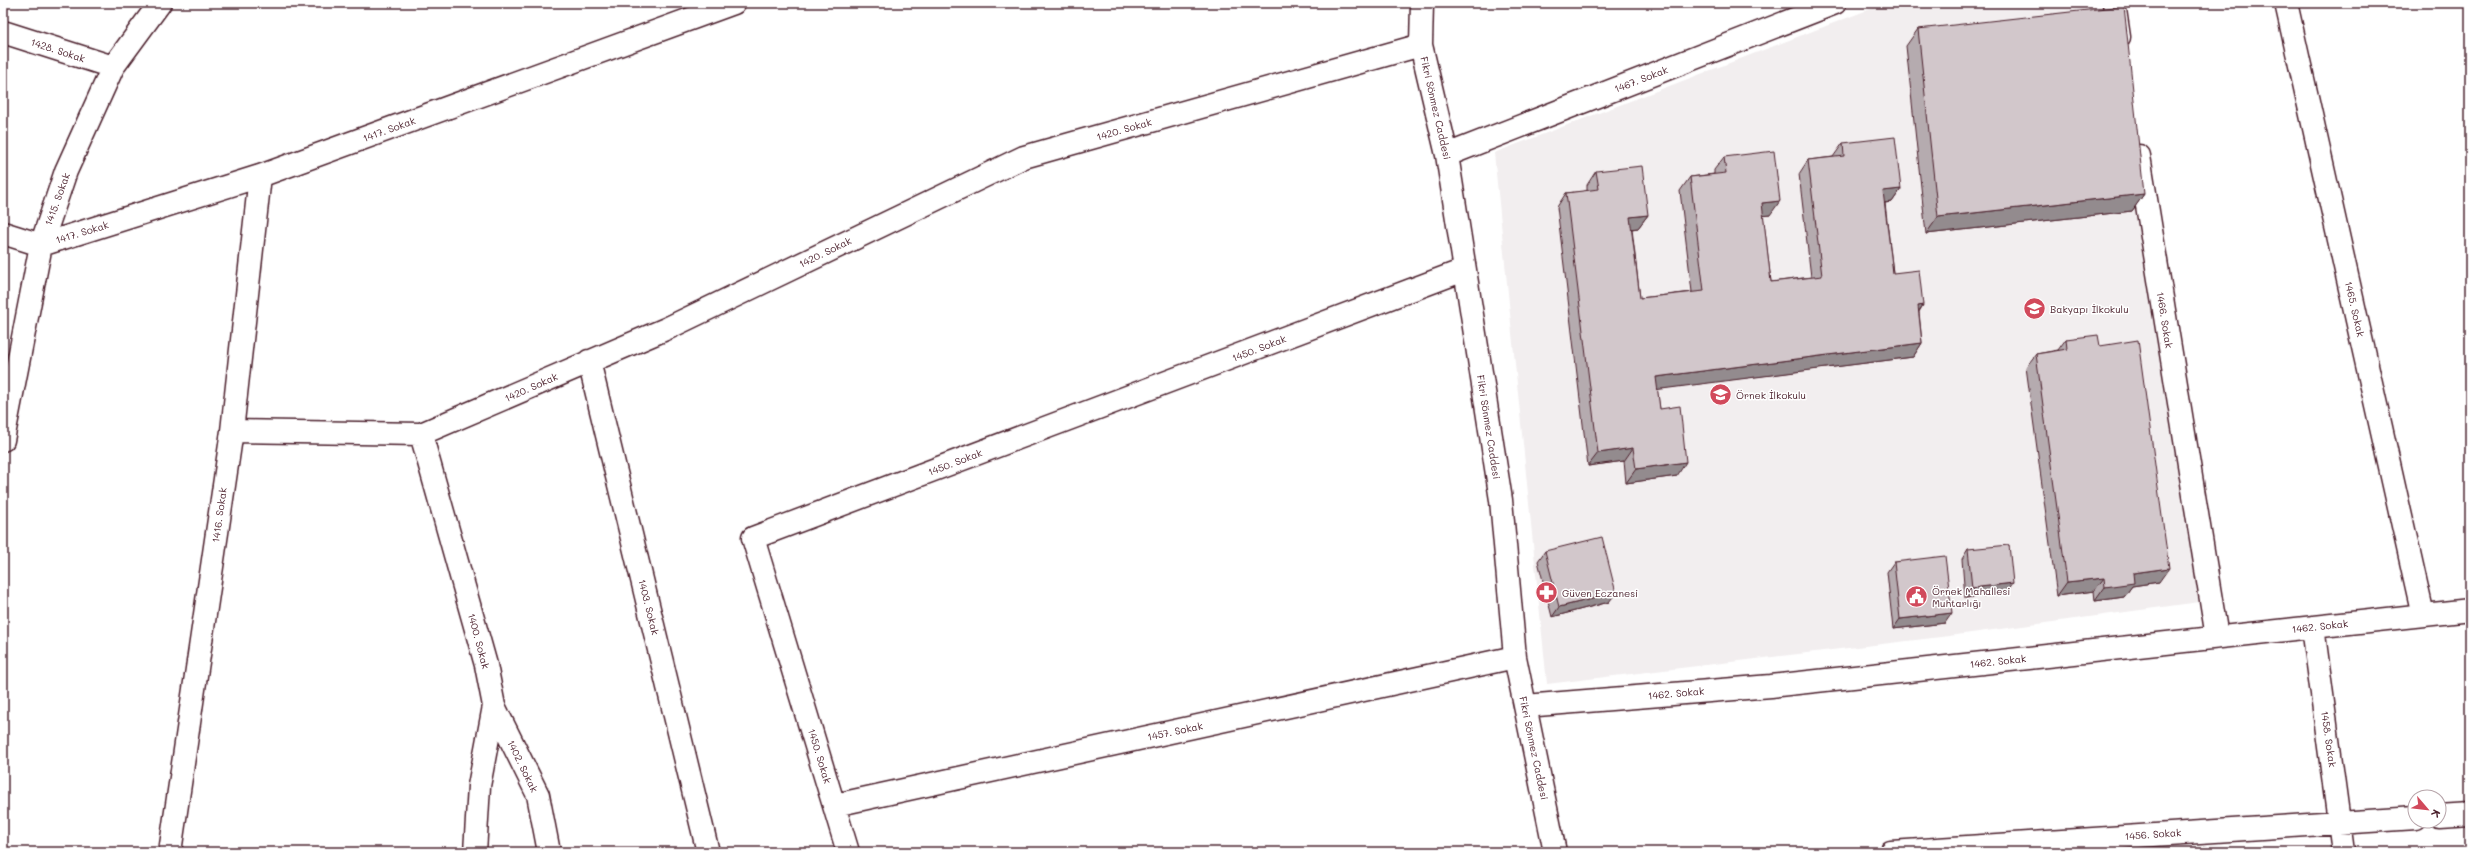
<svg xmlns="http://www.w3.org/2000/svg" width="2473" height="855" viewBox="0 0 2473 855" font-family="Mali,sans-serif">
<rect width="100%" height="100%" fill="#fff"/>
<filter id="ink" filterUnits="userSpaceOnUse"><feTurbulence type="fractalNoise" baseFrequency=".025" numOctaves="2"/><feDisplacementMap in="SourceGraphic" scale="8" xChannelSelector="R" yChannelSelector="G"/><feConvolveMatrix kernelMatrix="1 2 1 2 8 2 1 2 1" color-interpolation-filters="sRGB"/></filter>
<g filter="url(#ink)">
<!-- built -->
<path fill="#f2eeef" d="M1886,3h218l9,13 86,586 -250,34 -402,48 -53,-531z"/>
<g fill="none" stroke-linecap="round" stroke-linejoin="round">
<defs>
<path id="minor" d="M1422,3l-1,42 26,110 54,345 14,157 40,195
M2114,3l5,34
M2286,3l137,612
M3,32l110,35
M1447,155l388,-152
M2139,156l78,481
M3,233l38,12 219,-69 474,-173
M589,361l119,491
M232,431l189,3 247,-106 356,-171 397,-112
M421,434l65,231 8,41 -15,80 -4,66
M3,440l38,-195 25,-74 47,-104 47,-64
M2313,627l30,225
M494,706l44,89 11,57
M1525,706l246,-20 699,-76
M835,805l680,-148
M2439,816l31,-2
M170,852l62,-421 28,-255
M848,852l-95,-314 711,-268
M1891,852l524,-34"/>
</defs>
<!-- minor casing -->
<use href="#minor" stroke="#4a1f2b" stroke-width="25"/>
<!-- minor -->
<use href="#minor" stroke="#fff" stroke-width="22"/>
</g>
<!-- wall -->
<path fill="#b5abaf" stroke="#4a1f2b" d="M1918,29l226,165 -12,17 -206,23 -20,-188z
M1843,143l58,46 -9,13 -7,1 8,70 30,32 -4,7 3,31 -9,14 -256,32 3,20 17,67 -51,7 -2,-22 -36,5 -31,-259 9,-14 21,-2v-6l9,-14 52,44 -10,13 -6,1 8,69 52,-6 -12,-101 10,-14 24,-3v-4l10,-13 46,58h-7l8,67 40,-5 -12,-103 9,-14 25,-3z
M2066,339l34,7 59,236 -27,4 -8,11 -29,4 -1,-10 -37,5 -31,-229 10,-13 22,-4z
M1968,549l38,44 -41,5 -3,-39z
M1545,551l64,51 -57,15 -14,-56z
M1894,562l51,61 -52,6 -6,-57z"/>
<!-- shaded-wall -->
<path fill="#938b8e" stroke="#4a1f2b" d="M1901,189l-9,13 -18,2 9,-13z
M2144,194l-12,17 -206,23 12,-17z
M1780,201l-10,14 -18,2 10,-14z
M1648,215l-10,13 -17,2 9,-13z
M1923,305l-9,13 4,-12z
M1922,343l-9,14 -267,34 10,-14z
M1633,448l-9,13 -36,5 10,-13z
M1686,462l-9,14 -51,7 10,-14z
M2169,568l-10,14 -27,4 -8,11 -29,4 10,-14 28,-14z
M2104,578l-10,13 -37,5 10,-14z
M2013,583l-7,10 -41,5 7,-10z
M1616,593l-7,9 -57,15 7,-10z
M1952,613l-7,10 -52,6 7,-10z"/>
<!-- building -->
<path fill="#d2c7cb" stroke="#4a1f2b" d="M2124,6l20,188 -206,23 -20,-188z
M1895,137l6,52 -18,2 10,82 26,-3 4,35 -5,1 4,37 -266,34 4,32 20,-3 6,56 -50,7 -3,-21 -35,5 -32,-260 33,-4 -3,-18 46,-5 6,49 -18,2 10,81 64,-7 -14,-114 36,-4 -2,-16 50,-6 6,50 -18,2 9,79 51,-6 -14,-116 36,-4 -1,-13z
M2098,335l2,11 38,-6 31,228 -36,5 1,10 -29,4 -1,-9 -37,4 -31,-228 31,-5 -1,-10z
M1602,537l14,56 -57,14 -14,-56z
M2009,545l4,38 -41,5 -4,-39z
M1945,556l7,57 -52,6 -6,-57z"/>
</g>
<!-- icons -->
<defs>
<symbol id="school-disc" viewBox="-11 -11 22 22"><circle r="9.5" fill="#d1495b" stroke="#fff"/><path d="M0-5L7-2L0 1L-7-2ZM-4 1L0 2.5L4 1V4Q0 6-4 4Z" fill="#fff"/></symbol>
<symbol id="pharmacy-disc" viewBox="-11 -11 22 22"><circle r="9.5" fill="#d1495b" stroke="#fff"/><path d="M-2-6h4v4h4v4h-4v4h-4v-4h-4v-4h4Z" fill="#fff"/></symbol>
<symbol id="civic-disc" viewBox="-11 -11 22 22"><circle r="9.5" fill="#d1495b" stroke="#fff"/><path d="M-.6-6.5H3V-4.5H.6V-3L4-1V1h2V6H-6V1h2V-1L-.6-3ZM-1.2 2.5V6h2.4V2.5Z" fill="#fff"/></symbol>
</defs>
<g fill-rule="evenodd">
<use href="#school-disc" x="2022" y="296" width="25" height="25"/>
<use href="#school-disc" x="1708" y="382" width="25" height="25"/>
<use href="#pharmacy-disc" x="1534" y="580" width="25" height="25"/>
<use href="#civic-disc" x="1904" y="584" width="25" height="25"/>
</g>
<g text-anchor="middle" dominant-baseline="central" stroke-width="3" stroke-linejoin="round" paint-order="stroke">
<!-- street labels -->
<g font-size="10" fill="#4a1f2b" stroke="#fff">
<text transform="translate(58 50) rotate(18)">1428. Sokak</text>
<text transform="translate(1641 79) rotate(-21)">1467. Sokak</text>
<text transform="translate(1436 108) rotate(77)">Fikri Sönmez Caddesi</text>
<text transform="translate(389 129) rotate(-20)">1417. Sokak</text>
<text transform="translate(1124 129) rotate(-16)">1420. Sokak</text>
<text transform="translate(57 199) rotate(-70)">1415. Sokak</text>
<text transform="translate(82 232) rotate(-17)">1417. Sokak</text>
<text transform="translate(825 252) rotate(-26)">1420. Sokak</text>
<text transform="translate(2355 309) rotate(77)">1465. Sokak</text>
<text transform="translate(2165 320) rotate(81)">1466. Sokak</text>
<text transform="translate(1259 348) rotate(-21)">1450. Sokak</text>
<text transform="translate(531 387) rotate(-24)">1420. Sokak</text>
<text transform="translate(1489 427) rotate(81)">Fikri Sönmez Caddesi</text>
<text transform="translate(955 462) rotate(-21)">1450. Sokak</text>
<text transform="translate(219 515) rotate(-82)">1416. Sokak</text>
<text transform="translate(649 607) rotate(76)">1403. Sokak</text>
<text transform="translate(2320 626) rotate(-6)">1462. Sokak</text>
<text transform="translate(479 641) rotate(75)">1400. Sokak</text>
<text transform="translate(1998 661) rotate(-6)">1462. Sokak</text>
<text transform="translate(1676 693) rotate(-5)">1462. Sokak</text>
<text transform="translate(1175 731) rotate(-12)">1457. Sokak</text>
<text transform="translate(2329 739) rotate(82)">1458. Sokak</text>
<text transform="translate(1534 748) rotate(78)">Fikri Sönmez Caddesi</text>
<text transform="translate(820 756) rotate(73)">1450. Sokak</text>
<text transform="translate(523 766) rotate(64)">1402. Sokak</text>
<text transform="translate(2153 834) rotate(-4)">1456. Sokak</text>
</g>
<!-- poi labels -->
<g font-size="10" fill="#4a1f2b" stroke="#fff" text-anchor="start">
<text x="2050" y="309">Bakyapı İlkokulu</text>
<text x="1736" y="395">Örnek İlkokulu</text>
<text x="1932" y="591">Örnek Mahallesi<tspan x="1932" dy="12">Muhtarlığı</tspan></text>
<text x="1562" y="593">Güven Eczanesi</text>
</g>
</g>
<!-- margin -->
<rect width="2473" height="855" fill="none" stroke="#fff" stroke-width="16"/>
<rect x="8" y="8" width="2457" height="839" fill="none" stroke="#4a1f2b" stroke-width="1.5" filter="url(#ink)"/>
<!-- north arrow -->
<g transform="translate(2427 809) rotate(118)"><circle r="19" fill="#ffffff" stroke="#b7a5aa"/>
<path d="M0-3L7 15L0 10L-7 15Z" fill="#d1495b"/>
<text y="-6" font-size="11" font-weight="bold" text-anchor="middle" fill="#4a1f2b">K</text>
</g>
</svg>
